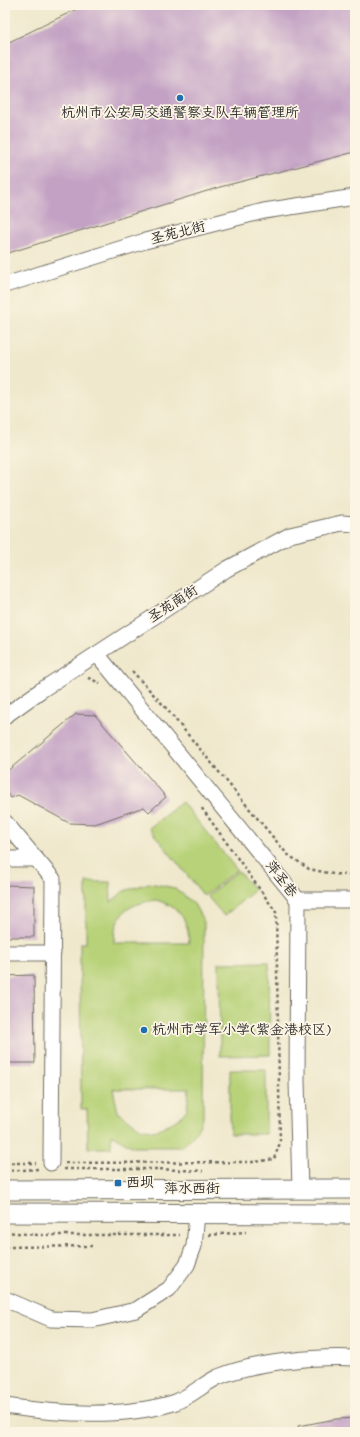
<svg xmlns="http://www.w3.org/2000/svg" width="360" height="1437" viewBox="0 0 360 1437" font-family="Mynerve,'LXGW WenKai TC',sans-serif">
<rect width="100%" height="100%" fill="#fcf5e5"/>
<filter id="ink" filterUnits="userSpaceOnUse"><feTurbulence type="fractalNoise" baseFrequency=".025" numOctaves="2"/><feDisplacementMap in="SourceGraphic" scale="8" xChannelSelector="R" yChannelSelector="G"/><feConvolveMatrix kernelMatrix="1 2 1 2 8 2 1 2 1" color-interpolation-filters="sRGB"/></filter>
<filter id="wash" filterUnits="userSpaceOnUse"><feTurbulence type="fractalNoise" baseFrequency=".012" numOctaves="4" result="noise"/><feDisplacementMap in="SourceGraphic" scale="16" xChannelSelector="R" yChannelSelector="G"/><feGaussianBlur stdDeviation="0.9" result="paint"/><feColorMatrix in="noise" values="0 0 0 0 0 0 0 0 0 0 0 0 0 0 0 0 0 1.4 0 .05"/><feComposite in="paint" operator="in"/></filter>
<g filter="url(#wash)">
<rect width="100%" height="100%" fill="#efe8cc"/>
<!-- green -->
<path fill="#b7d278" stroke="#717e52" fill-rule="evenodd" d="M182,802l55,68 -33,26 -55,-68z
M238,871l17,19 -31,26 -17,-20z
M86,882h24l1,20 13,-11 25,-8 26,5 19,16 10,18 -1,197 -8,15 -13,13h-49l-22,-13v14h-23l-1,-39h-6l-1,-166h6zM156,900c24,7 32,19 33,43h-75c0,-31 15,-39 42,-43zM113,1089h76l-2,20 -8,10 -24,12 -15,-3 -22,-16z
M269,962l1,93 -50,1 -1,-93z
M230,1070h36v64h-36z"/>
<g id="blocks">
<!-- building -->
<path fill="#c2a1c4" d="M85,5h270v147l-135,35 -215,67v-210z
M76,714l19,1 71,82 -17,15 -5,-5 -49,17 -26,-1 -51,-28 -7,3 -6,-7v-18z
M5,885l29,1v51h-29z
M34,975l1,88h-26v-2h-4v-85z
M355,1418v14h-56l-1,-6 38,-7z"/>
</g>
</g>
<g filter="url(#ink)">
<use href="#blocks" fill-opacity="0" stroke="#706d63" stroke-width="1"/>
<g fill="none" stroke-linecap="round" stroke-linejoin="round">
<defs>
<path id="minor" d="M5,285l140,-44 119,-30 91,-14
M97,654l201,246 -1,181 3,108
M5,716l35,-25 187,-122 63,-34 52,-12 13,1
M5,822l48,57 -2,284
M5,859h31
M298,900h57
M5,953h48
M5,1299l46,20 41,1 44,-10 33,-21 18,-24 7,-19 3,-32
M5,1406c52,8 118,12 168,-3 16,-5 30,-19 45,-26 35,-15 99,-21 137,-19"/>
<path id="major" d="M5,1190l350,-1
M5,1213l350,1"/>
</defs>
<!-- minor casing -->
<use href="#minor" stroke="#706d63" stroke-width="17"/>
<!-- major casing -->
<use href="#major" stroke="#706d63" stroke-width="21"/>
<!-- path -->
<path stroke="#706d63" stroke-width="2.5" stroke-dasharray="3 3" stroke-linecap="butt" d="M132,671l33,36 122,147 22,15 24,5 22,1
M88,678l12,5
M5,1163h31
M65,1163l191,-1 18,-3 6,-16 -4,-231 -75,-105
M64,1169h90l49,2
M5,1171l34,-2
M5,1232l33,3h142
M209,1235l37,-3
M5,1247l87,-1"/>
<!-- minor -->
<use href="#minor" stroke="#fff" stroke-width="15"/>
<!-- major -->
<use href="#major" stroke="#fff" stroke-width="19"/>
</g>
</g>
<!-- markers -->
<g fill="#1f6fb2" stroke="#fcf5e5" stroke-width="1.5">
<circle cx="180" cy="98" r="4"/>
<circle cx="144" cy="1030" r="4"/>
<rect x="114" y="1179" width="8" height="8" rx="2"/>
</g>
<g text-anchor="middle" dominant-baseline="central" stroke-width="3.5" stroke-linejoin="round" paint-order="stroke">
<!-- poi labels -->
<g font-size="14" fill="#2b2b2b" stroke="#fcf5e5" text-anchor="start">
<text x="180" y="113" text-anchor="middle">杭州市公安局交通警察支队车辆管理所</text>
<text x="152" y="1030">杭州市学军小学(紫金港校区)</text>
<text x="126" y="1183">西坝</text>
</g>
<!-- street labels -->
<g font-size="14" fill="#2b2b2b" stroke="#fcf5e5">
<text transform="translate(178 233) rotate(-14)">圣苑北街</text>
<text transform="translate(173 604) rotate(-33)">圣苑南街</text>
<text transform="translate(281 879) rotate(52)">萍圣巷</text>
<text x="192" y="1189">萍水西街</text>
</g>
</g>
<!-- margin -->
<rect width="360" height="1437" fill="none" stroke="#fcf5e5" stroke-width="20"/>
</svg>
